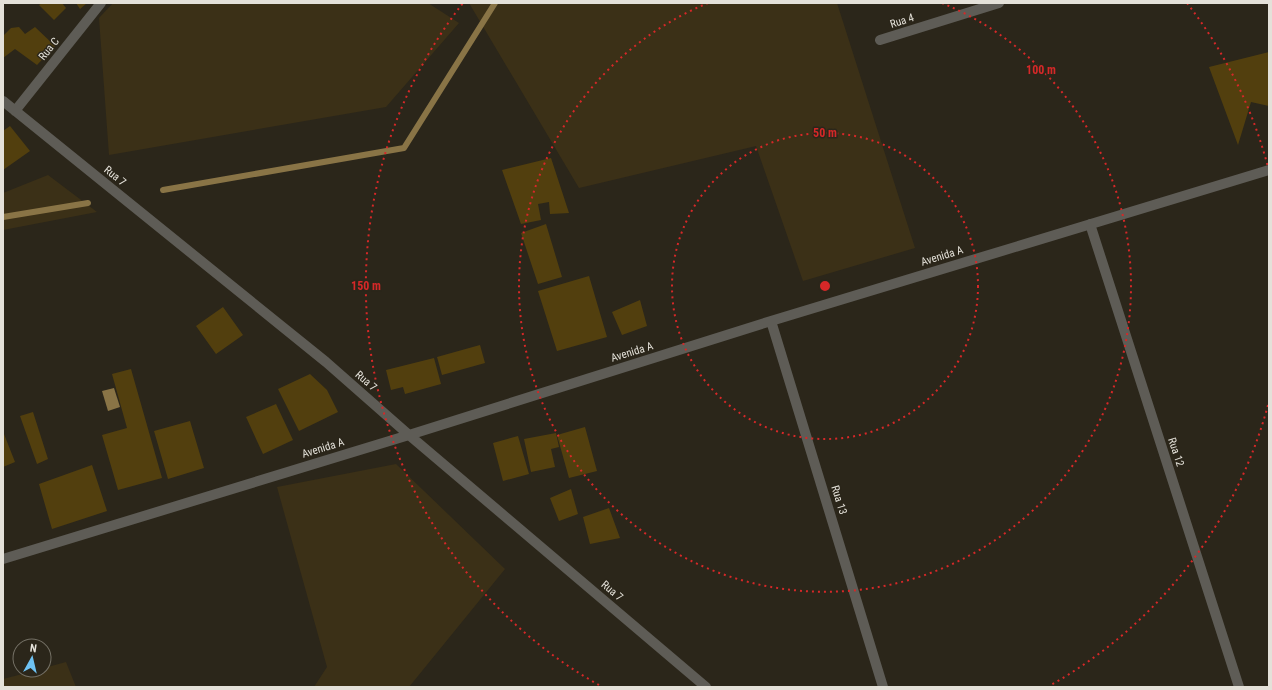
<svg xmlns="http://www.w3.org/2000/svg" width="1272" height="690" viewBox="0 0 1272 690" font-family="'Roboto Condensed',sans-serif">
<rect width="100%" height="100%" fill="#2b261a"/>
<!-- green -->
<path fill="#3b3017" d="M113,3h315l31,20 -73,84 -277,48 -10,-137z
M469,3h368l78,245 -112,33 -47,-135 -177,42z
M48,175l49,37 -94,18v-37z
M396,464l109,105 -96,118h-95l13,-20 -50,-180z
M66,662l10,25h-73v-8l35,-9h6v-2z"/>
<!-- water -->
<path fill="#897446" d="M114,388l6,19 -12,4 -6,-20z"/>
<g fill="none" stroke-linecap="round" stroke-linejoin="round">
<!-- stream -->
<path stroke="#897446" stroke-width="6" d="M163,190l241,-42 91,-145
M3,217l85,-14"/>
</g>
<!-- building -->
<path fill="#523f0e" d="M42,3h20l4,5 -12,12 -15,-15z
M76,3h11l-7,6z
M19,27l6,7 10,-7 20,19 -18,19 -22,-16 -12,9v-22l8,-8z
M1269,52v54l-18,-4 -13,43 -29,-78z
M10,126l20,25 -27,19v-39z
M551,158l18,55 -19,1 -1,-12 -11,2 3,16 -20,4 -19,-54z
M546,224l16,53 -24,7 -17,-51z
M589,276l18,61 -50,14 -19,-60z
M640,300l7,26 -25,9 -10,-23z
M223,307l20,28 -27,19 -20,-28z
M480,345l5,18 -43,12 -5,-18z
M434,358l7,26 -36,10 -2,-7 -12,3 -5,-20z
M131,369l31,109 -44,12 -16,-55 25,-7 -15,-54z
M310,374l17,16 11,22 -39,19 -21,-42z
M276,404l17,36 -30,14 -17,-37z
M33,412l15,47 -11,5 -17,-48z
M190,421l14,47 -36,11 -14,-48z
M585,427l12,44 -28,7 -12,-43z
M556,433l3,14 -8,2 4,18 -24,5 -7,-33z
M3,434h1l11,28 -12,5z
M518,436l11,38 -26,7 -10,-38z
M92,465l15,46 -55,18 -13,-45z
M571,489l7,25 -19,7 -9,-23z
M609,508l11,30 -30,6 -7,-27z"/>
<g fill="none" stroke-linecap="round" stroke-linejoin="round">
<!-- minor -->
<path stroke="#5e5c56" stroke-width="10" d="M880,40l119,-37
M3,101l323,261 83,73 297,252
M15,111l86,-108
M1090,224l149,463
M771,321l112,366
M3,559l406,-124 362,-114 498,-151"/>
</g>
<!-- distance rings -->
<g fill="none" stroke="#d62828" stroke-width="2" stroke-dasharray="2 4">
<circle cx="825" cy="286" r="153"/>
<path d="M942 3A306 306 0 1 1 708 3"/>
<path d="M1268 405A459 459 0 0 1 1051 685M599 685A459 459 0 0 1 463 3M1187 3A459 459 0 0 1 1268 167"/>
</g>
<g text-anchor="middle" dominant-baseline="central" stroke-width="3" stroke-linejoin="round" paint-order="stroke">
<!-- street labels -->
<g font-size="11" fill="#e4e1d9" stroke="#2b261a">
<text transform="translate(902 21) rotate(-18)">Rua 4</text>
<text transform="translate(49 49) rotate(-51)">Rua C</text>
<text transform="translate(115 176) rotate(39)">Rua 7</text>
<text transform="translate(942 256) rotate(-17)">Avenida A</text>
<text transform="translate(632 352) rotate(-17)">Avenida A</text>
<text transform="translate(366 381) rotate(41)">Rua 7</text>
<text transform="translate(323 448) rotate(-17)">Avenida A</text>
<text transform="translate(1176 452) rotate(72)">Rua 12</text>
<text transform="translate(839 500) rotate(73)">Rua 13</text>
<text transform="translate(612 591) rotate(40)">Rua 7</text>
</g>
</g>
<circle cx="825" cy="286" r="6" fill="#d62828" stroke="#2b261a" stroke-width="2"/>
<g font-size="12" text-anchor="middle" font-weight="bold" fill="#d62828" stroke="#2b261a" stroke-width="3" stroke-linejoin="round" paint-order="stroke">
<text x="1041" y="74">100 m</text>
<text x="825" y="137">50 m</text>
<text x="366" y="290">150 m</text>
</g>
<!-- border -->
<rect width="1272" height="690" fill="none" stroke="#e4e1d9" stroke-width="8"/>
<!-- north arrow -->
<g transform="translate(32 658) rotate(8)"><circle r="19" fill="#2b261a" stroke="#757166"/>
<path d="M0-3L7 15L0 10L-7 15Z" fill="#6ec2f3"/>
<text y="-6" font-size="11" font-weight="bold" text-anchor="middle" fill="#e4e1d9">N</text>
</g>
</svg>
